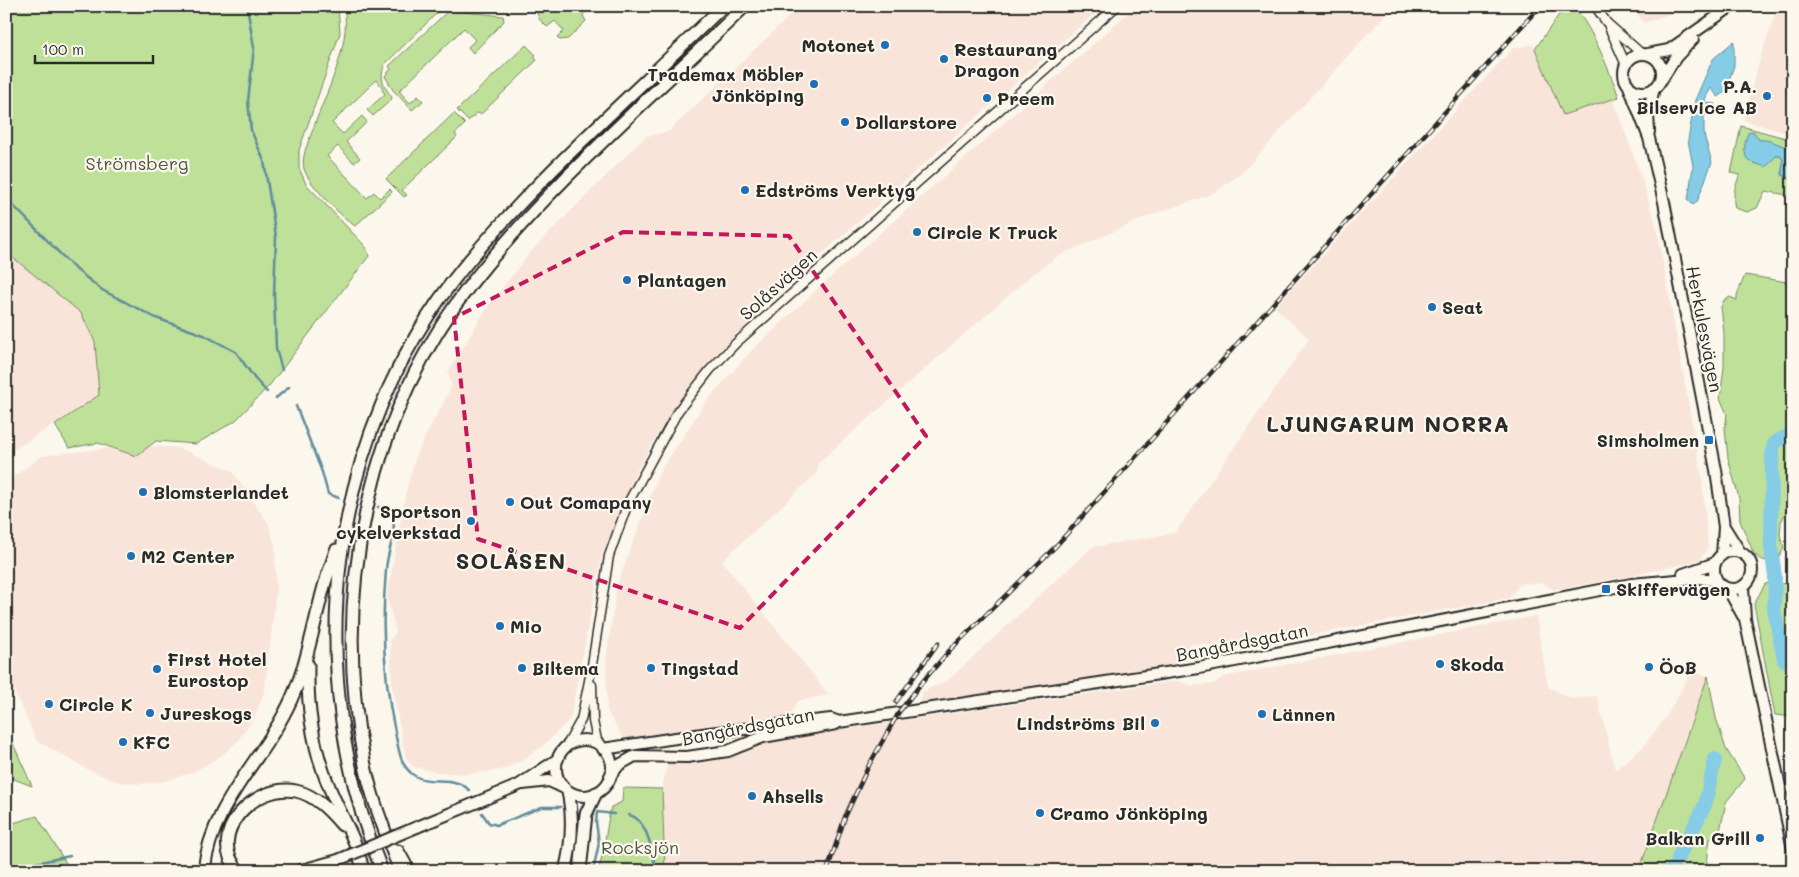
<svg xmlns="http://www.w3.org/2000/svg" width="1799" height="877" viewBox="0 0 1799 877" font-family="Mali,sans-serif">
<rect width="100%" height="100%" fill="#fbf7ec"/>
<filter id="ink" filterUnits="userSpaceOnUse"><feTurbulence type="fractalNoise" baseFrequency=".02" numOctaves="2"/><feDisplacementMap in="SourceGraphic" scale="10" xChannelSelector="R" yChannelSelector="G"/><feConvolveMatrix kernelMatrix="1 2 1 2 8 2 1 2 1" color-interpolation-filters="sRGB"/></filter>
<g filter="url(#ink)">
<!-- built -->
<path fill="#f9e4d9" d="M800,6h303l-321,283 -68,68 -26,31 -21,30 -31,54 -35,88 -31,159 -26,26 -20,15 -23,10 -33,4 -33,-2 -23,-6 -6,-8 -14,-71 -2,-47 6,-8 -9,-36 20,-109 9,-32 36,-69 -4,-14 38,-63 47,-60 113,-113 22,-4z
M1136,6h257l-150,166 -31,22 -61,21 -93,41 -30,22 -210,185 -1,10 -95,88 107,134 -31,6 -13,24 -157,20 -21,-34 -1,-50 11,-76 42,-112 46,-70 45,-51 74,-69z
M1631,6h61l-48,17z
M1778,6h15v129l-50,-15 18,-65z
M1533,45l31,69 47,-21 32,89 14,47 45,249 6,69 -8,13 -71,16 -76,14 -10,-7 -23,1 -11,14 -293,55 -8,-8 -18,-1v9l-9,10 -262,42 3,-13 26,-12 144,-133 83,-14 134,-194 -34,-32 238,-259z
M6,252l75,61 35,71 -110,71z
M133,445l46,3 53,23 36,52 7,22 1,47 -11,98 -10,26 -17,24 -14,14 -30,18 -29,9 -25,3 -25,-3 -28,-12 -50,-28 -31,-67v-192l36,-26z
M1536,616l12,71 24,12 25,-3 18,74 28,-23 24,-31 25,-46 16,6 -69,195h-974l-3,-82 7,-35 508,-73 13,4 24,-1 9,-7z"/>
<!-- green -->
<path fill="#bfe099" stroke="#758662" d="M6,6h332l2,27 -41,117v18l7,16 60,63 3,9 -100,130 -34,35 -39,23 -40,-3 -20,15 -38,-13 -29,5 -14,-23 44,-30 -4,-53 -14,-29 -75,-61z
M344,6h96l1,3 -56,55c-6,13 -2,22 7,33l-1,3 -18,16 -6,-6 18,-16 -3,-4 1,-2 -7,-8 -44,43 11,11 19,-18 5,6 -21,20 14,16 -6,5 -16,-17 -11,10 40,42 7,-6 6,6 10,-9 2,3 -37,34c-14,-10 -46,-41 -51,-57 -3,-12 4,-26 8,-37 13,-38 40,-86 32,-126z
M535,6h52l-4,10 3,5 -18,18 -8,1 -3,-2 7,-7 -9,-10 -8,6 -8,-8z
M1565,6h9c21,28 33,59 45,91l-56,18 -28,-66z
M449,10l54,6 1,5 -31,32 -5,-6 7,-7 -11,-12 -65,63 11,12 8,-7 5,5 -11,9 -19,-20 -8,-14 6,-7 -2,-3z
M526,45l10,10 -2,2 3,3 -56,54 -4,-1 -9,8 -11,-11z
M454,113l11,11 -10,10 2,3 -55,53 5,5 -3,2 -18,-18z
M1741,126l52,14v9c-12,-2 -21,-9 -34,-9l-6,-8v31l15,-1 8,-6h4l3,4 -1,11 3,7 8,2v16l-28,-5 -8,17 -10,4 -12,-4c-3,-11 0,-23 5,-33l-9,-2z
M1745,275l48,8v216l-12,23 -1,13 4,13 -6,11 -8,3 -10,-3 -6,-5 -14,-33 -1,-23 -11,-40 -3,-30 2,-14 -7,-16 4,-31v-34l-3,-26 3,-7 6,-3 7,3v-5z
M1769,583l24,1v133l-18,-2 -21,-111 11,-20z
M1708,676l8,42 10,31 19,30 -19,23 -7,34 -9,3 -4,32h-67z
M6,728l26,58 -26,-10z
M623,788l39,1 3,82h-67c7,-21 8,-43 13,-64l11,-5z
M37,816l29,47 1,8h-61v-46z"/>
<!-- water -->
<path fill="#85cce6" stroke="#618c9b" d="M1734,41v25l-10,27 -6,4 -7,-9 -6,11 1,4 9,1 -11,13v18l8,27 -15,40 -4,3 -5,-5 5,-34 -5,-26 7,-40 18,-41z
M1753,131l6,9c12,-2 22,7 34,9v31l-11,-5 1,-15 -3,-4h-4l-10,11 -18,-6c-5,-9 -4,-18 0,-28z"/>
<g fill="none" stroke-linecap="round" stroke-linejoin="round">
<!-- stream -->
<path stroke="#618c9b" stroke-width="2.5" d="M247,6l7,42 -6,53 3,29 13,31 12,76 -2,58 2,54 6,21
M6,198l67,69 29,23 54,28 48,17 32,17 19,27 12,13
M276,398l13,-11
M296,406l26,66 6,22 11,4
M378,507l13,4c8,19 -4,39 -5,59 -5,56 -2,113 10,167 3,13 4,26 14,35 15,16 43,1 59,18
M597,812l17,2
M482,813l7,10 8,2 45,-18h19
M629,815c19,4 24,40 27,56
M6,869l64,-13
M593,871l6,-28 -3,-21 1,-10"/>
<!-- river -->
<path stroke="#85cce6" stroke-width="14" d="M1784,660l-10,-51 1,-32 -4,-30 1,-92 2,-12 19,-10
M1678,858l27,-53 10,-46
M1671,871l2,-3"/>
<defs>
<path id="minor" d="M1595,6l12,17 35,31
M1609,27l17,38
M592,685l1,36 5,24
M566,747l15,-27 10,-49 18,-115 19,-53 50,-92 32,-41 26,-27 381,-337"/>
<path id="major" d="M1648,54l21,-4 63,-44
M1624 73a19 19 0 1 1 38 0a19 19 0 1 1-38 0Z
M1662,79l14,-22 17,-18
M1628,84l21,54 15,64 52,268 8,57 -2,28
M1649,132l-1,-18 6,-26
M1725,528l15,24
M1714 570a19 19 0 1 1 38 0a19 19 0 1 1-38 0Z
M1683,574l32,-11
M1743,587l2,32 48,230
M1728,589l15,27
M556 768a28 28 0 1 1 56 0a28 28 0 1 1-56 0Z
M603,749l106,-16 122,-14 8,3 360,-54 432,-84 68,-6 18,3
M610,776l9,-11 16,-9 52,1 41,-6 35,-14 73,-13
M523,784l26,-3 15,7
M417,827l102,-42 39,-26
M298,871l40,-11"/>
<path id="highway" d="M308,665c-1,43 5,85 22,124 11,27 28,53 33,82
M398,851l11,20
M204,871c7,-69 60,-111 87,-171 16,-35 22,-73 32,-110 3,-13 9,-26 13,-40
M239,871c-35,-37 16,-88 57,-80 19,4 34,20 46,34
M382,871c-81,-199 -56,-434 81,-603 78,-95 173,-176 260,-262
M400,871c-14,-37 -29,-73 -36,-111 -33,-167 4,-345 110,-480 80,-100 180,-185 271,-274
M565,871c7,-27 9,-52 3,-79
M580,871l6,-57 10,-21"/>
</defs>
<!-- minor casing -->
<use href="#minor" stroke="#2b2b2b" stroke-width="11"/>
<!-- major casing -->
<use href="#major" stroke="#2b2b2b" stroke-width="14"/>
<!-- highway casing -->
<use href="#highway" stroke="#2b2b2b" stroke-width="15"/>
<!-- minor -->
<use href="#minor" stroke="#fbf7ec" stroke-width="8"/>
<!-- major -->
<use href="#major" stroke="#fbf7ec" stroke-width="10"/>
<!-- highway -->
<use href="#highway" stroke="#fbf7ec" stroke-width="11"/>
<defs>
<path id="rail" d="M896,702l42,-59
M827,871l18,-54 24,-52 30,-53 25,-32 26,-30 105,-103 485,-541"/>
</defs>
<!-- rail casing -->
<use href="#rail" stroke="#2b2b2b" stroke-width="4.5"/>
<!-- rail -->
<use href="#rail" stroke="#fbf7ec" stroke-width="2.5" stroke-dasharray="8" stroke-linecap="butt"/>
<defs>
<path id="major-bridge" d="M338,860l79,-33"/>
</defs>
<!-- major-bridge casing -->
<use href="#major-bridge" stroke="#2b2b2b" stroke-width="14" stroke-linecap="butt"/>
<!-- major-bridge -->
<use href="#major-bridge" stroke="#fbf7ec" stroke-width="10"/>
</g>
</g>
<!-- marked area -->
<path fill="none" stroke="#c2185b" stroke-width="4" stroke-dasharray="10 6" stroke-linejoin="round" d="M623,232l166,4 137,200 -186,192 -262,-89 -24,-221z"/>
<!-- markers -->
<g fill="#1f6fb2" stroke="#fbf7ec" stroke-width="2">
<circle cx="885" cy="45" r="5"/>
<circle cx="944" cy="59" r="5"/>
<circle cx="814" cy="84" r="5"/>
<circle cx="1767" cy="96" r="5"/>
<circle cx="987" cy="98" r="5"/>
<circle cx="845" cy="122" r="5"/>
<circle cx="745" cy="190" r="5"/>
<circle cx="917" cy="232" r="5"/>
<circle cx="627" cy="280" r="5"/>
<circle cx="1432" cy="307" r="5"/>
<rect x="1704" y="435" width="10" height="10" rx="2.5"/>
<circle cx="143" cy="492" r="5"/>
<circle cx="510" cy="502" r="5"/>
<circle cx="471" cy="521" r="5"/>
<circle cx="131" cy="556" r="5"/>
<rect x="1601" y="584" width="10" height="10" rx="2.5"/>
<circle cx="500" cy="626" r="5"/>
<circle cx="1440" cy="664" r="5"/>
<circle cx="1649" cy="667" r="5"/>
<circle cx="522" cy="668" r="5"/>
<circle cx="651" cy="668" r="5"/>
<circle cx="157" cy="669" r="5"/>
<circle cx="49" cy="704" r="5"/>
<circle cx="150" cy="713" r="5"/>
<circle cx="1262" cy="714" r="5"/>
<circle cx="1155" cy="723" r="5"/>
<circle cx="123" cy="742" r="5"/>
<circle cx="752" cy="796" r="5"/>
<circle cx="1040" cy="813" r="5"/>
<circle cx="1760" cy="838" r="5"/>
</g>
<g text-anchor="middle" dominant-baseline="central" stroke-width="4.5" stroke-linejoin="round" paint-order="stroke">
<!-- poi labels -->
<g font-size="18" font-weight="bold" fill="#2b2b2b" stroke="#fbf7ec" text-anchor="start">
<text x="875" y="45" text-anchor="end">Motonet</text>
<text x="954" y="49">Restaurang<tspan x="954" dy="21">Dragon</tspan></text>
<text x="804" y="74" text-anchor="end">Trademax Möbler<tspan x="804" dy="21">Jönköping</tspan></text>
<text x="1757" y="86" text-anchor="end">P.A.<tspan x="1757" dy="21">Bilservice AB</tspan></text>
<text x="997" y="98">Preem</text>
<text x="855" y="122">Dollarstore</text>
<text x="755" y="190">Edströms Verktyg</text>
<text x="927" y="232">Circle K Truck</text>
<text x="637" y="280">Plantagen</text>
<text x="1442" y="307">Seat</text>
<text x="1699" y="440" text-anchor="end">Simsholmen</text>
<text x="153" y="492">Blomsterlandet</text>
<text x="520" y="502">Out Comapany</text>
<text x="461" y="511" text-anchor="end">Sportson<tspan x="461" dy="21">cykelverkstad</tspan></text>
<text x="141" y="556">M2 Center</text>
<text x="1616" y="589">Skiffervägen</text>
<text x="510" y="626">Mio</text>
<text x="167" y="659">First Hotel<tspan x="167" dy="21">Eurostop</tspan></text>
<text x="1450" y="664">Skoda</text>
<text x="1659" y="667">ÖoB</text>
<text x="532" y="668">Biltema</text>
<text x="661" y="668">Tingstad</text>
<text x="59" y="704">Circle K</text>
<text x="160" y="713">Jureskogs</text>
<text x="1272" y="714">Lännen</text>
<text x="1145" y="723" text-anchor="end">Lindströms Bil</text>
<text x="133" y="742">KFC</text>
<text x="762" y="796">Ahsells</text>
<text x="1050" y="813">Cramo Jönköping</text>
<text x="1750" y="838" text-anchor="end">Balkan Grill</text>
</g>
<!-- park labels -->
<g font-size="18" fill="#505846" stroke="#fbf7ec">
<text x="137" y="163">Strömsberg</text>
<text x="640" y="847">Rocksjön</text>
</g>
<!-- street labels -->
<g font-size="18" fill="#2b2b2b" stroke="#fbf7ec">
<text transform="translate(778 284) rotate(-42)">Solåsvägen</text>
<text transform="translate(1705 329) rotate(79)">Herkulesvägen</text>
<text transform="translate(1242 642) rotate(-11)">Bangårdsgatan</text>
<text transform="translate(748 726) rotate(-11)">Bangårdsgatan</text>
</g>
<!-- district labels -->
<g font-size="22" font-weight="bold" letter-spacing="1" fill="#2b2b2b" stroke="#fbf7ec">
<text x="1388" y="423">LJUNGARUM NORRA</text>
<text x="511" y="560">SOLÅSEN</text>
</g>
</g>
<!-- margin -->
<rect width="1799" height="877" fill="none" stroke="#fbf7ec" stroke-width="25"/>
<rect x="12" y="12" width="1774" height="852" fill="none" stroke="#2b2b2b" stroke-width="2" filter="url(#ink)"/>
<!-- scale -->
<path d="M35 55v8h118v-8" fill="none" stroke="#2b2b2b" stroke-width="2.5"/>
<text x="42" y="55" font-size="15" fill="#2b2b2b" stroke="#fbf7ec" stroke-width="4" paint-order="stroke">100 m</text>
</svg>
